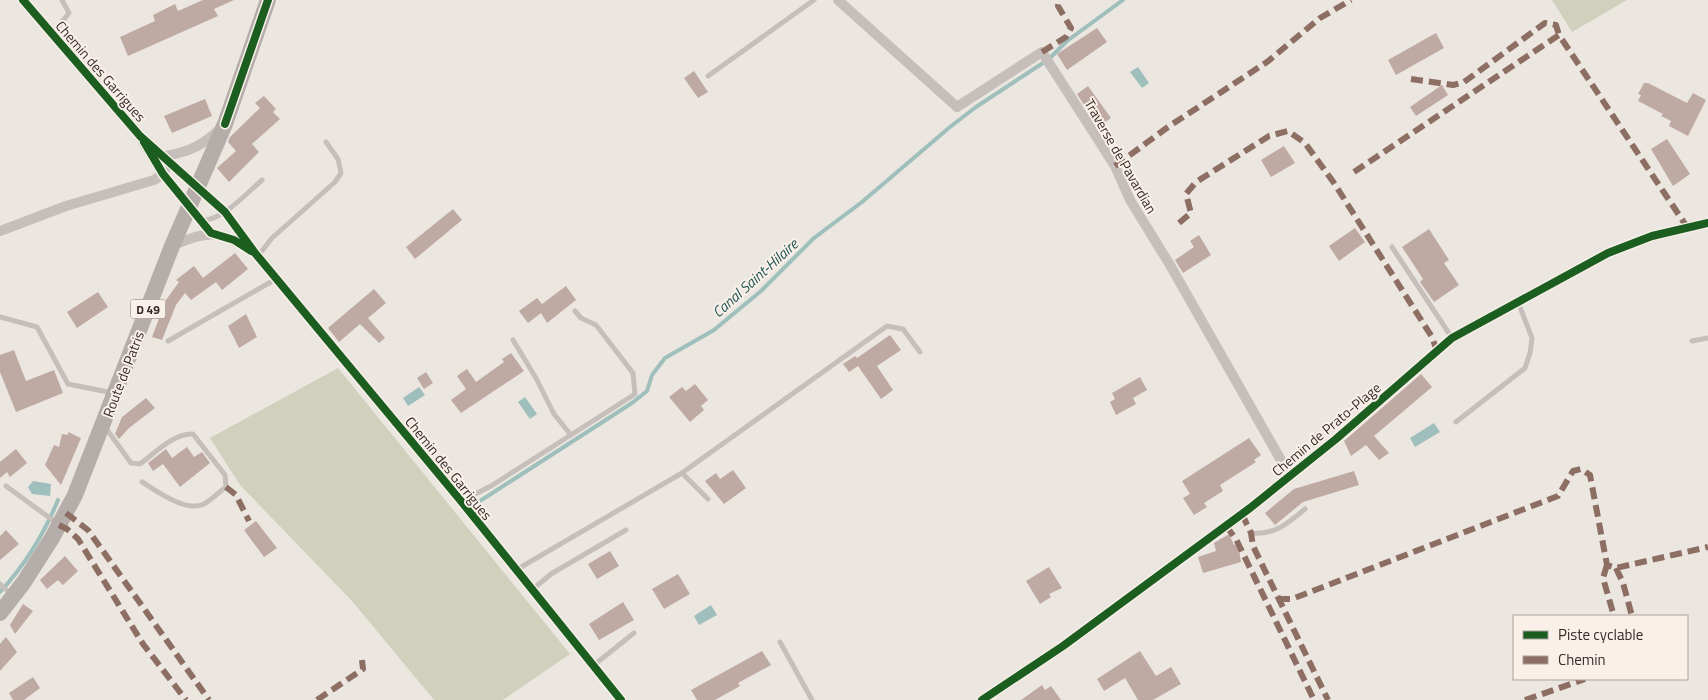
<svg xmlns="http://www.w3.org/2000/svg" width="1708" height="700" viewBox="0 0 1708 700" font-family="'Titillium Web',sans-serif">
<rect width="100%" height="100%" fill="#ece6e1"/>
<!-- green -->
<path fill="#cfd1bc" d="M1552,0h75l-55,32z
M338,368l232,286 -67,46h-69l-82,-99 -112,-116 -30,-47z"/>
<!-- water -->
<path fill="#9ebfbb" d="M1138,67l11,16 -7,5 -12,-16z
M419,387l6,8 -17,11 -5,-8z
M525,397l12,17 -7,5 -12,-17z
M1434,423l6,9 -25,15 -5,-9z
M33,481l18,3 -1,12 -18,-2 -4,-7z
M711,605l6,10 -18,10 -5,-9z"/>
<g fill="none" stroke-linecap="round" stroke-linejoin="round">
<!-- stream -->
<path stroke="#9ebfbb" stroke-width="4" d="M1049,59l18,-18 56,-41
M477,503l155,-100 15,-12 5,-16 13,-17 49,-28 47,-39 53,-53 48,-36 88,-75 26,-20 70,-46
M0,592c25,-27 44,-58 58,-92"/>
</g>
<!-- building -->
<path fill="#bfa9a3" d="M203,0h31l-20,9 4,7 -90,40 -8,-19 35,-16 -2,-6 22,-11 3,7z
M1097,28l10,14 -40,28 -10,-16z
M1436,33l8,15 -48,27 -8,-15z
M694,71l14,21 -10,6 -14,-20z
M1644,83h4l39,20 6,-10 13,7 -18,36 -19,-10 2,-5 -10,-5 2,-2 -25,-13 3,-6 -3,-1z
M1442,85l6,10 -32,21 -6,-9z
M1088,86l23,32 -13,9 -21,-33z
M264,96l12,13 -3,3 7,7 -28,25 7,8 -30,30 -12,-14 19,-17 -8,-9 2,-5 30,-29 -5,-5z
M205,99l7,17 -40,17 -8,-17z
M1667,139l23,35 -17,12 -22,-37z
M1284,146l11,17 -24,14 -10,-17z
M453,209l9,11 -47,39 -9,-12z
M1355,228l10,14 -26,19 -10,-15z
M1429,229l20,31 -5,3 15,22 -25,17 -14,-20 3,-3 -21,-32z
M1199,235l12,20 -28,18 -8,-13 19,-13 -4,-6z
M235,253l13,16 -26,21 -6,-8 -25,18 -6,-7 -9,12 -14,35 -10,-3 14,-37 13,-18 -3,-2 18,-14 9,12z
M566,286l10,14 -29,23 -6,-10 -13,10 -9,-12 18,-13 5,6z
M374,289l12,14 -18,15 17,20 -6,5 -19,-19 -21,18 -11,-14z
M98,292l10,15 -31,21 -10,-16z
M246,314l11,23 -18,11 -11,-22z
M890,335l11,15 -24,16 16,24 -12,9 -23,-33 -9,6 -6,-8 12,-8 2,2z
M14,350l12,31 28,-11 9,23 -47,19 -16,-40v-17z
M511,353l13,18 -63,42 -10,-13 15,-11 -9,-13 10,-7 9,13 28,-20 -2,-3z
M426,372l7,11 -9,6 -7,-11z
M1421,374l11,13 -58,49 15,17 -10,7 -13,-15 -15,11 -7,-15z
M1140,377l7,13 -14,8 3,6 -20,11 -6,-13 5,-3 -3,-6z
M695,384l13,16 -7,6 3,4 -14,12 -21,-25 13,-10 4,4z
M146,398l9,10 -26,20 -10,11 -4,-5 7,-17z
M68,432l13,6 -20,47 -16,-20 9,-20 5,2 3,-13 6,1z
M1249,438l12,17 -7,5 2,2 -36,23 3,6 -19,12 3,4 -13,8 -11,-17 7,-4 -8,-13z
M187,447l7,10 8,-5 8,11 -30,24 -17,-23 -10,7 -5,-8 18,-14 6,9z
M16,449l11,14 -17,14 -3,-5 -7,6v-16z
M733,470l13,18 -22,16 -19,-23 11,-8 4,6z
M1354,471l5,14 -56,17 -28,23 -10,-12 29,-24z
M256,521l21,27 -13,9 -20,-27z
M6,530l13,14 -19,16v-24z
M1229,534l5,11 4,-1 3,18 -38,11 -5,-16 18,-6 -2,-8z
M610,551l9,15 -22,13 -9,-15z
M65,556l13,15 -15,14 -5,-5 -11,9 -7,-9z
M1049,567l13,21 -13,6 2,3 -11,7 -14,-23z
M678,574l12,20 -26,15 -12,-20z
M623,602l11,18 -35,20 -10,-16z
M23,604l10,7 -18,23 -5,-9z
M6,637l11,15 -17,19v-27z
M762,651l9,14 -33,18 2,3 -25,14h-18l-6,-10z
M1140,651l16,25 15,-9 10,17 -28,16h-15l-13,-22 -21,13 -7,-12z
M33,677l7,11 -16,12h-11l-4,-7z
M1042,685l3,5 6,-4 10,14h-40z"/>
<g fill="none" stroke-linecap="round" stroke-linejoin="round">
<!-- service -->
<path stroke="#c5beba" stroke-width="5" d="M52,34l17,-21 -7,-13
M708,76l106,-76
M202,220c19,2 46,-28 60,-40
M1392,247l60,91
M258,256l14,-18 63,-56 6,-9 -3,-14 -12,-17
M0,317l37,10 31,57 45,9
M513,340l23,38 18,36 17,21
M168,341l108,-62
M1692,341l16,-3
M1456,422l69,-54 5,-15 2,-15 -14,-36
M105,427l26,36 9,1c15,-11 34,-31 53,-30l32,41 1,12c-7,5 -15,13 -22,17 -18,9 -47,-13 -62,-22
M682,473l26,26
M6,486l52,38
M461,501l30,-15 144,-92 -2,-21 -37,-48 -15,-7 -6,-7
M1251,533c24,2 36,-9 54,-24
M516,570l166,-97 205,-147 16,3 17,23
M0,584l11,10
M533,589l18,-15 75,-44
M780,642l32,58
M594,665l40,-32"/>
<!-- minor -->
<path stroke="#c5beba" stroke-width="10" d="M23,0l117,136 85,76 30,41 206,248 160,199
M838,0l119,107 85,-55 73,114 15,34 40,65 120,211
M143,142l20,32 48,59
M165,156c23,-4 37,-10 54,-26
M0,231l66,-25 88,-26 9,-6 7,-13
M172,246c35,-15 45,-17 78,4
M982,700l81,-54 187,-138 86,-69 116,-101 156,-85 44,-17 56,-13"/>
<!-- primary -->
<path stroke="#b5ada9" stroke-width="16" d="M0,613l24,-31 28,-44 23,-43 97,-249 53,-122 43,-124"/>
<!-- quiet -->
<path stroke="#8d6e63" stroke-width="6" stroke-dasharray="12 6" stroke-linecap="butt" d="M1042,52l24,-15 5,-9 -13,-22 1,-6
M1411,79l42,6 11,-3 81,-59 11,2 3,10
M1115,166l53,-39 99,-65 53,-44 31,-18
M1354,172l205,-137 128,192
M1179,223l12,-10 -5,-19 10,-12 73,-46 19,-5 17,12 29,40 98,154 5,14
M226,487l10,8 13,26
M66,513l22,17 121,170
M1242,514l9,19 2,13 75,154
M59,525l8,4 11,10 65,105 43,56
M1226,526l10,13 78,161
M1607,565l-4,13 11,38
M1616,568l7,15 9,33
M1278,599h14l266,-103 15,-25 8,-2 9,6 17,90 9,3 92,-21
M317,700l46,-31 -1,-9
M1525,700l60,-21"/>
<defs>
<path id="cycleway" d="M23,0l117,136 85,76 30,41 206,248 160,199
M225,124l43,-124
M144,142l19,32 48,59 23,7 17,11
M982,700l81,-54 187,-138 86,-69 116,-101 156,-85 44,-17 56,-13"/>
</defs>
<!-- cycleway casing -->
<use href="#cycleway" stroke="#f9f0e9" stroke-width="11"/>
<!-- cycleway -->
<use href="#cycleway" stroke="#1b5e20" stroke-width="8"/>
</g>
<g text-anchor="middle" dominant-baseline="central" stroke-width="4" stroke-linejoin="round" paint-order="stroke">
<!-- shield labels -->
<rect fill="#f9f0e9" stroke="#706662" stroke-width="1" x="130.5" y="299.5" width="35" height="19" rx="4"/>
<g font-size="12" font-weight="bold" fill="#362b28">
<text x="148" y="309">D 49</text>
</g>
<!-- street labels -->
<g font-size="14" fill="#362b28" stroke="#f9f0e9">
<text transform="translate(101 71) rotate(49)">Chemin des Garrigues</text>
<text transform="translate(1121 156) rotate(60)">Traverse de Pavardian</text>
<text transform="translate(123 374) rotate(-69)">Route de Patris</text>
<text transform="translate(1326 429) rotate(-40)">Chemin de Prato-Plage</text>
<text transform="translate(449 468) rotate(51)">Chemin des Garrigues</text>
</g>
<!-- water labels -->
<g font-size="15" font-style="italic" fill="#1f5755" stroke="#f9f0e9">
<text transform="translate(755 278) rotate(-42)">Canal Saint-Hilaire</text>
</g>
</g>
<!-- legend -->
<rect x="1513" y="615" width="175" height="65" fill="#f9f0e9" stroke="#aba19c"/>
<rect x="1523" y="631" width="25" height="8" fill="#1b5e20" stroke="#aba19c"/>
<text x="1558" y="640" font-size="15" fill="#362b28">Piste cyclable</text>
<rect x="1523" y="656" width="25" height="8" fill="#8d6e63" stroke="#aba19c"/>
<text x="1558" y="665" font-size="15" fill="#362b28">Chemin</text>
</svg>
